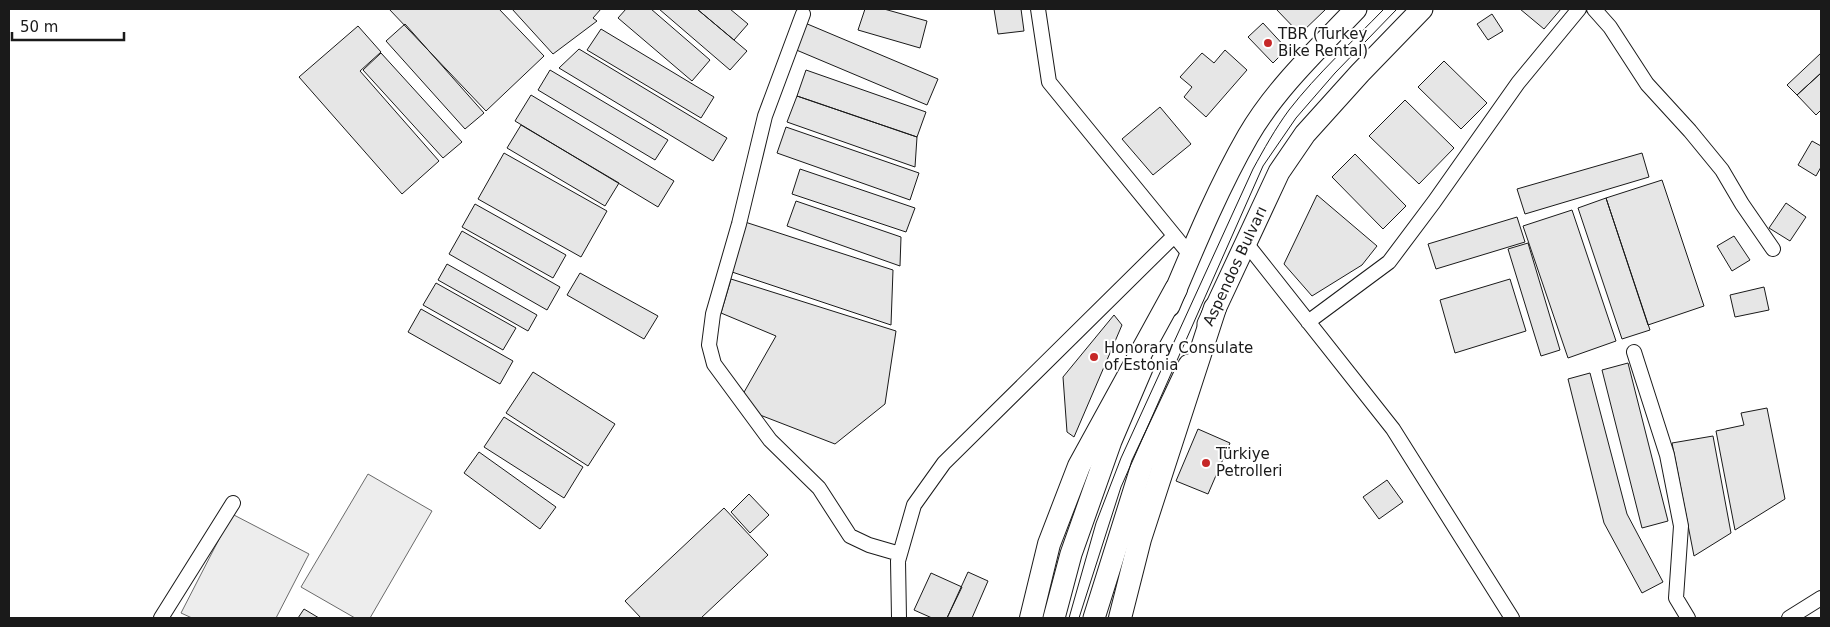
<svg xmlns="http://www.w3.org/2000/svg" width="1830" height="627" viewBox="0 0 1830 627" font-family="'DejaVu Sans',sans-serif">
<rect width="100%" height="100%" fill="#fff"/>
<!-- green -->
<path fill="#ededed" stroke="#6a6a6a" d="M368,474l64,37 -62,107h-15l-54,-31z
M232,514l77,40 -33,64h-84l-11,-5z"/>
<!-- building -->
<path fill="#e6e6e6" stroke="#1a1a1a" d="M389,9h110l45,47 -58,55z
M512,9h89l-8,9 4,3 -44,33z
M626,9h25l59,51 -18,21 -74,-63z
M659,9h38l50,42 -17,19z
M697,9h33l18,15 -14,16z
M865,9h19l43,12 -7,27 -62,-18z
M994,9h27l3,22 -26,3z
M1276,9h50l-26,25z
M1520,9h41l-17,20z
M1492,14l11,17 -15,9 -11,-16z
M805,23l133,56 -11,26 -133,-56z
M1263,23l24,26 -14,14 -25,-26z
M405,24l79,89 -19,16 -79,-88z
M358,26l23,26 -21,19 79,90 -37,33 -103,-117z
M601,29l113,68 -13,21 -114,-68z
M579,49l148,89 -14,23 -154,-93z
M1225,50l22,20 -41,47 -22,-20 8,-10 -12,-10 22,-24 12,10z
M381,53l81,89 -19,16 -80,-88z
M1821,53v20l-24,22 -10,-10z
M1444,61l43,42 -26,26 -43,-42z
M550,70l118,70 -13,20 -117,-70z
M806,70l120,42 -9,25 -120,-41z
M1821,73v37l-5,5 -19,-20z
M531,95l143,86 -16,26 -143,-86z
M797,96l120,41 -2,30 -128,-45z
M1405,100l49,48 -35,36 -50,-48z
M1160,107l31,37 -38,31 -31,-36z
M521,125l98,58 -14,23 -98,-58z
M786,127l133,46 -9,27 -133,-47z
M1812,141l9,5v21l-5,9 -18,-11z
M504,153l103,58 -26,46 -103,-58z
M1642,153l7,24 -124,37 -8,-25z
M1355,154l51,52 -23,23 -51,-52z
M800,169l115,39 -9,24 -114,-38z
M1662,180l42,126 -56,19 -42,-127z
M1317,195l60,51 -15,19 -50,31 -28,-32z
M1606,198l44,132 -28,9 -44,-131z
M796,201l105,36 -1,29 -113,-40z
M1786,203l20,14 -16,24 -21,-13z
M475,204l91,51 -13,23 -91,-51z
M1572,210l44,131 -48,17 -45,-132z
M1517,217l8,25 -89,27 -8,-25z
M745,222l148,48 -2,55 -159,-53z
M462,231l98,56 -13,23 -98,-56z
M1734,236l16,24 -18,11 -15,-25z
M1528,243l32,107 -19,6 -33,-107z
M447,264l90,51 -9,16 -90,-51z
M580,273l78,43 -14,23 -77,-44z
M731,279l165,52 -11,73 -50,40 -75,-29 -17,-21 33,-58 -55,-23z
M1510,279l16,52 -71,22 -15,-53z
M436,283l80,45 -13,22 -80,-45z
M1764,287l5,23 -34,7 -5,-22z
M421,309l92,52 -13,23 -92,-52z
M1114,315l8,10 -48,112 -7,-5 -4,-55z
M1628,363l40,158 -26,7 -40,-158z
M533,372l82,52 -27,42 -82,-53z
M1590,373l37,141 36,68 -21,11 -38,-70 -36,-144z
M1767,408l18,91 -50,31 -19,-99 28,-6 -3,-12z
M504,417l79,50 -19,31 -80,-51z
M1198,429l32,14 -22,51 -32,-13z
M1713,436l18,97 -37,23 -22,-113z
M479,452l77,55 -16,22 -76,-56z
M1387,480l16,22 -24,17 -16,-22z
M749,494l20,21 -19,18 -19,-21z
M724,508l44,47 -67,63h-60l-16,-17z
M968,572l20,9 -16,37h-25z
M931,573l31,14 -15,31h-15l-18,-8z
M304,609l15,9h-21z"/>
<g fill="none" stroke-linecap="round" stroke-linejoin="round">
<defs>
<path id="minor" d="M1038,9l11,73 142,174
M1594,9l16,18 37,57 43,47 32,39 20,34 31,45
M803,14l-38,102 -26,108 -26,90 -4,31 5,19 56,76 49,48 31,48 19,9 31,9
M1246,243l147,186 119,189
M1308,322l81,-60 45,-60 84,-119 61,-74
M1634,352l33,103 14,71 -5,72 12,20
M161,618l72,-115
M899,618l-1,-57 16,-56 30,-42 230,-227
M1789,618l32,-20"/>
<path id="primary" d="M1169,306c24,-57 48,-116 79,-170 28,-48 70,-87 108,-127
M1208,324l71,-152 26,-38 55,-61 62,-64
M1054,618l17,-64 40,-113 32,-75
M1094,618l48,-153 47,-100"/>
<path id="trunk" d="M1031,618l18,-74 30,-78 97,-177
M1120,618l20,-79 75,-231"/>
</defs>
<!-- minor casing -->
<use href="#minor" stroke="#1a1a1a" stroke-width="16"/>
<!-- primary casing -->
<use href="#primary" stroke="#1a1a1a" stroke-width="23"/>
<!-- trunk casing -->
<use href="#trunk" stroke="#1a1a1a" stroke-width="24"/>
<!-- minor -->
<use href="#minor" stroke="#fff" stroke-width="14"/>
<!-- primary -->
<use href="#primary" stroke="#fff" stroke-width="21"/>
<!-- trunk -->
<use href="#trunk" stroke="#fff" stroke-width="22"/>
<!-- tram -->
<path stroke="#1a1a1a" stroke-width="1" d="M1069,618l27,-95 25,-65 132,-289c11,-20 22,-40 36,-59 28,-36 63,-68 95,-101
M1079,618l42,-131 142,-321 33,-48 39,-45 62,-64"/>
</g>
<!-- markers -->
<g fill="#c62828" stroke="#fff" stroke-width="2">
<circle cx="1268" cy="43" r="5"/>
<circle cx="1094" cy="357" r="5"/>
<circle cx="1206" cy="463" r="5"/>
</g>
<g text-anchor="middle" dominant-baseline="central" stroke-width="4" stroke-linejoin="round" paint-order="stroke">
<!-- poi labels -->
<g font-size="15" fill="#1a1a1a" stroke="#fff" text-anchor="start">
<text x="1278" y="34">TBR (Turkey<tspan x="1278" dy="17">Bike Rental)</tspan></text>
<text x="1104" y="348">Honorary Consulate<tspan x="1104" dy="17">of Estonia</tspan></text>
<text x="1216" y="454">Türkiye<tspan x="1216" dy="17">Petrolleri</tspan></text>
</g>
<!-- street labels -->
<g font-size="15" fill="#1a1a1a" stroke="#fff">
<text transform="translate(1235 266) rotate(-65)">Aspendos Bulvarı</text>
</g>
</g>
<!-- border -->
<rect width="1830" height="627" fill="none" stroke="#1a1a1a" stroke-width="20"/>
<!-- scale -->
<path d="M12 32v8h112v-8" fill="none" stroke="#1a1a1a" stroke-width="2.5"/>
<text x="20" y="32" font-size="15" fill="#1a1a1a" stroke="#ffffff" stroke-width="4" paint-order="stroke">50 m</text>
</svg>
